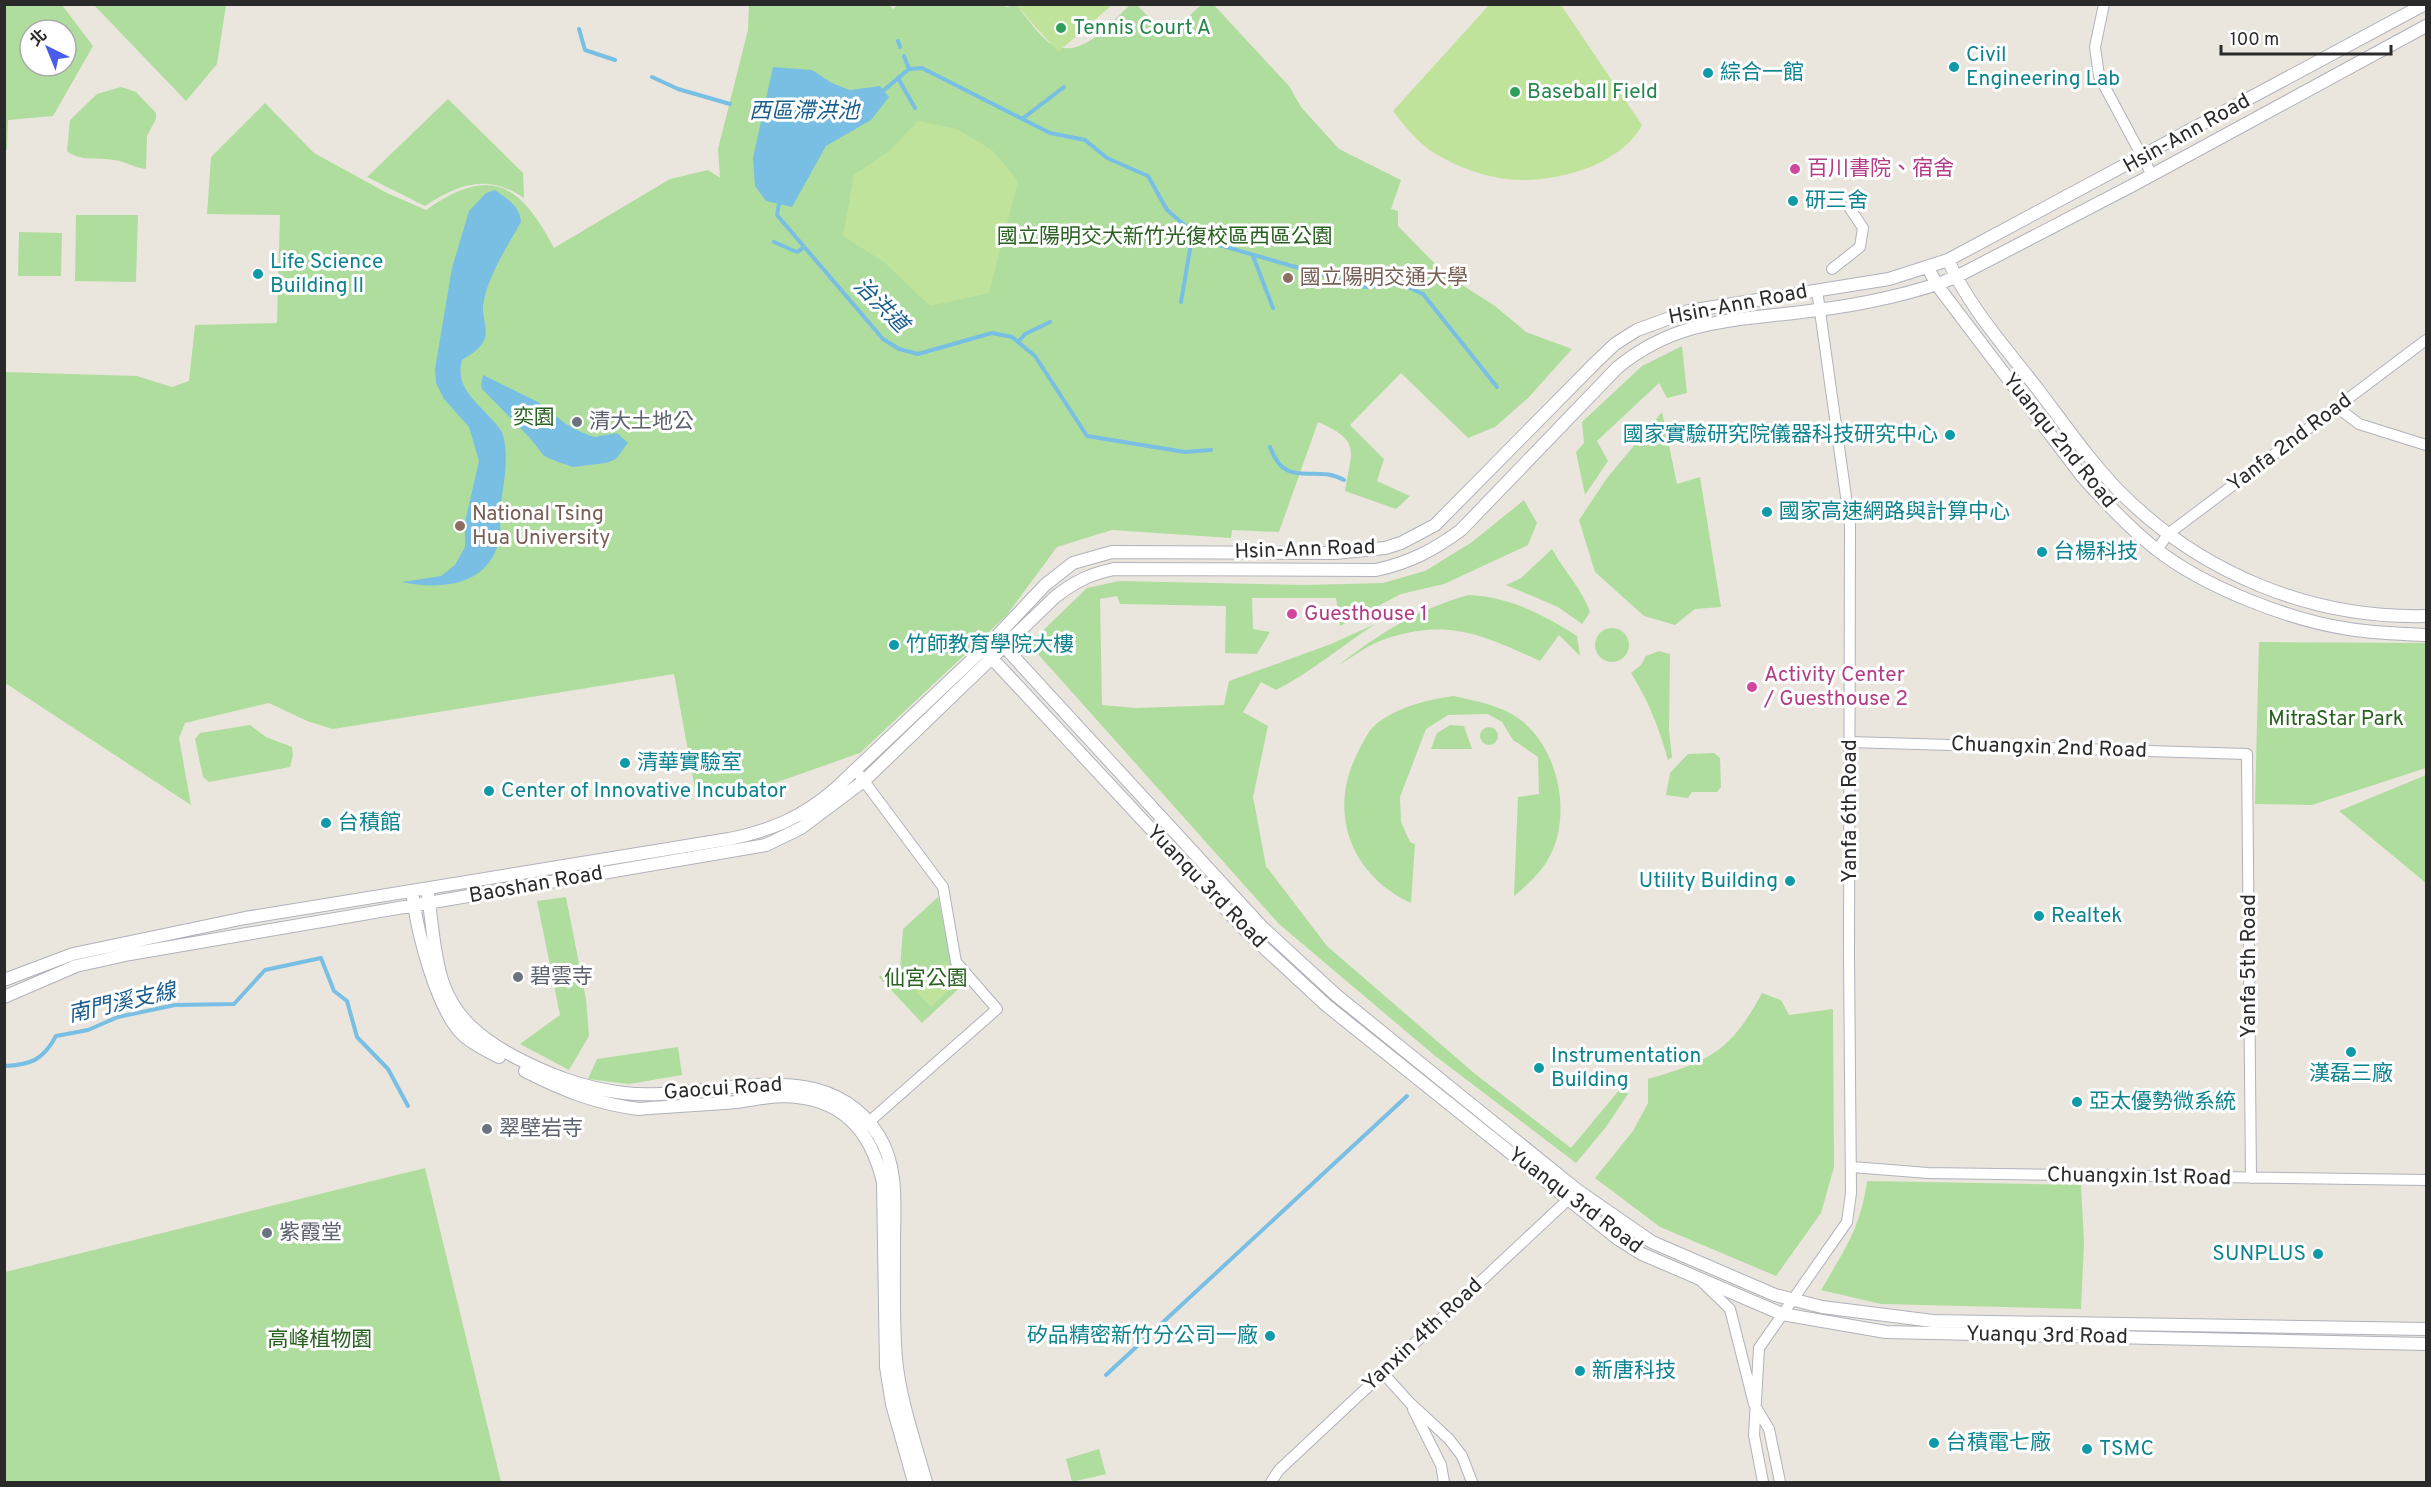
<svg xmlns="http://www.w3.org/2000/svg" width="2431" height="1487" viewBox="0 0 2431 1487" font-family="Overpass,'Noto Sans TC',sans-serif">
<rect width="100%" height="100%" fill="#ebe6dd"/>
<!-- green -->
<path fill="#afdd9e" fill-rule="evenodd" d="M888,4l5,5 6,-5h104l3,3 10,-2c8,9 25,33 35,39 31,17 59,-21 79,-39h7l30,31 34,-31h13l75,81 12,21 38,42 62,31 -10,29 7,2v15l47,48 50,32 31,26 46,17 -43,48 -34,30 -27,11 -67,-65 -51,52 34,34 -7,22 33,15 -14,13 -51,-18c7,-42 16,-50 -27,-69l-39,110 -47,-2 -1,8 -119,-8 -55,17 -51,69 -146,137 -108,38 -55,9 -23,-126 -341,55 -26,-8 -38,-18 -84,20 -6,15 12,67 -186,-122v-311l132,4 35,11 17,-6 6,-56 82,-2 3,-108 -73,-1 4,-57 54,-54 49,50 73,40 39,17c64,-45 94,-27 128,38l116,-69 38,-9 12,8 -2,-29 30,-119 1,-25z
M4,5h58l31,41 -40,70 -45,4 -1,30h-2zM30,30h36v36h-36z
M94,5h132l-9,59 -31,37z
M121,87l15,5 20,21v6l-9,17 -1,33c-12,-1 -21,-8 -32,-9 -17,-3 -33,2 -47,-9l3,-31 27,-26z
M448,99l75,74 1,25c-36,-25 -66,-14 -99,8l-58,-29z
M76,215h62l-2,67 -61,-1z
M19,232l43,1 -1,43h-43z
M1682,346l5,47 -20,5 -8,-15 -62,58 11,20 -23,34 -9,-43 8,-9 -2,-21 60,-56z
M1662,412l15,72 23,-7 21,130 -26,2 -20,16 -31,-9 -49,-44 -16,-52 28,-42z
M1524,500l13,23 -9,22 -84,39 -43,10 -61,32 -4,-28h-84l1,31 17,3 -13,22 -32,-1 1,-47 -106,-2 -3,-8 -17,3 2,106 34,3 88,-3 5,-24 102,-37 44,-20c-33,22 -64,48 -99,66l-15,-8 -18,30 25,14 -15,71 13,69 61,80 147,127 97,75 49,-59 8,5 -22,33 -30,36 -142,-108 -155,-131 -250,-280 58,-56 32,-7 186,4 78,-2 42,-12 47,-29z
M1552,549c12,22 30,40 38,63l-8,12 -24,-17 -52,-22 15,-7z
M1468,595c40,1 76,20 109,41l3,20 -21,-21 -19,26c-55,-25 -90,-43 -152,-23 -17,5 -34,18 -49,27 40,-32 80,-56 129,-70z
M1595 645a17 17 0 1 1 34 0a17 17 0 1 1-34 0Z
M2259,642l167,1v125l-114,37 -57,-1z
M1659,651l11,3 -1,76 3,27 -4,3c-9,-32 -19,-58 -37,-87l10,-8 5,-9z
M1454,696c21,5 46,9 64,22 38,27 52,87 36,129 -8,21 -23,35 -40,49l4,-99 21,-3 -1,-37 -25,-17 -11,-18 -14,-8 -40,1 -22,14 -26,68 1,25 9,20 5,2 -4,59c-59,-27 -84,-89 -54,-149 6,-12 12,-26 23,-33 23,-16 48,-21 74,-25z
M250,725l16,12 26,10 1,8 -3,12 -81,15 -6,-5 -8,-38 5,-6z
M1450,725l14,1 8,23h-41l6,-16z
M1480 736a9 9 0 1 1 18 0a9 9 0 1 1-18 0Z
M1714,753l6,5 1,29 -4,5h-25l-4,6 -22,-3 4,-22 18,-19z
M2426,775v108l-87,-72z
M566,897l20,102 3,37 -20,34 -49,-26 40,-29 -23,-114z
M938,897l14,68 15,16 -45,42 -43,-46 6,-5 15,-3 3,-40z
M1762,993l19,7 8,15 44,-6 1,158 -13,46 -45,63 -116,-49 -65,-49 38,-47 15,-28v-24c62,-18 82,-27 114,-86z
M678,1047l4,28 -53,9 -41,-5 9,-20z
M425,1168l76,314h-496v-210z
M1867,1181l214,4 3,57 -3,67 -200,-5 -60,-14c23,-39 40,-63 46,-109z
M1099,1449l7,25 -34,8 -6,-23z"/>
<!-- pitch -->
<path fill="#bfe39b" d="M1016,5h96l-54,47z
M1489,5h72l81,120c-23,45 -105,64 -152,51 -16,-4 -33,-10 -47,-18 -21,-10 -36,-29 -50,-47z
M918,121l39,8 35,21 26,31 -29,112 -59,13 -46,-44 -41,-26 11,-61 35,-24z
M945,962l16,17 -30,28 -16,-17z"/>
<!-- water -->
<path fill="#79bfe4" d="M773,67l39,3 20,13 18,7 30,-4 9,11 -18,23 -45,26 -34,61 -26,-6 -11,-15 -2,-28z
M495,190c11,8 25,16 26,32 -14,25 -34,55 -38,84 -1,11 5,21 2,32 -4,11 -15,17 -23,22 -8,29 17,43 34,64 2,3 6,7 7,11 6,21 1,47 -2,68 -2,11 0,22 -1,32 -7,50 -58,56 -98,47l39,-6 14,-11 10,-18v-25l14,-61 -10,-34 -25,-28 -8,-16 -1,-14 17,-101 17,-57 17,-18z
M483,375l55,27 28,22 15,8 13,5 23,-4 11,10 -12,16 -10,4 -33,4 -15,-5 -14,-6 -15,-19 -47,-48 -1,-5z"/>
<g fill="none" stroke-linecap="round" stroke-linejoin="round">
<!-- stream -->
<path stroke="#79bfe4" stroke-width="4" d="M579,29l6,21 30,10
M898,41l2,6
M904,56l5,13
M652,77l26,12 52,15
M898,78l17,30
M884,90l25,-21 13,-1 128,65 35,7 22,18 41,18 19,34 35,30 163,47 36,-3 22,10 74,93
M1022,119l42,-32
M779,204l-2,11 106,124 16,10 19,5 74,-21 20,4 23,19 52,80 98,16 26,-2
M774,242l23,10 6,-4
M1253,256l20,52
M1181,302l12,-70
M1018,342l7,-8 25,-12
M1270,447c16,44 43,16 74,33
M4,1066c27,-1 39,-6 52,-30l32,-6 30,-13 57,-12 59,-1 31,-34 56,-12 13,33 13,10 10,36 31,32 20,37
M1106,1375l301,-279"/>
<defs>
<path id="minor" d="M2104,4l-9,43 4,29 53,99
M1832,269l28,-22 3,-19 -14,-21
M2338,408l21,16 67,21
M2157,550l11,-16 258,-194
M1850,742l397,12 4,424
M855,769l88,118 13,75 41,47 -135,119
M1852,1167l76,6 498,7
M1700,1280l30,29 24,95 15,25 11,53
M1382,1372l28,31 39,36 13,17 10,26
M1413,1409l28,56 3,17
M1271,1482l8,-12 294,-275
M1763,1482l-9,-47 5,-87 88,-126 4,-29 -2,-238 1,-430 -33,-235"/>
<path id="tertiary" d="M1948,260c21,47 57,87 88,127 27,35 52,72 83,104 81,82 192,128 307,125
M1928,268l9,17 144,190c23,26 48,53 75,74 48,38 133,71 193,80 25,4 52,5 77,6
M1001,643l262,285 73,67 241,195 75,52 123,53 47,12 111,14 493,8
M988,654l258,277 80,74 292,234 24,15 140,60 104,18 540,12
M428,895c4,27 6,63 15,88 12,35 39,56 70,73 36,19 70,32 111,37 82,10 200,-46 255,43 20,32 15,73 15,110 0,37 -1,76 2,113 4,41 19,84 30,123
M413,898c5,37 24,112 50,137 10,9 24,16 36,22
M4,980l69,-26 172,-36 484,-79c41,-8 74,-22 106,-50l160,-151 50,-53 28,-22 39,-11 223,1 50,-5 16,-5 34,-18 160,-162 20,-19 22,-14 52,-19 200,-32 59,-19 477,-256
M4,997l72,-31 54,-12 636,-109 35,-17 64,-48 190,-183c19,-15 35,-23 59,-28l262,1c33,-7 58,-20 85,-40l156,-162c63,-52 124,-47 200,-58 42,-5 100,-17 139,-33l181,-94 289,-157
M525,1071c37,19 72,33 114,38 32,-3 64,-4 96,-7 17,-2 34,-6 50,-6 57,2 85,33 98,86l3,185 6,37 22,78"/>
</defs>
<!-- minor casing -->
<use href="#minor" stroke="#b0b2bc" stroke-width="12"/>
<!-- tertiary casing -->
<use href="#tertiary" stroke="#b0b2bc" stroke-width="14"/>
<!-- minor -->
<use href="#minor" stroke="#fff" stroke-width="10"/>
<!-- tertiary -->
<use href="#tertiary" stroke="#fff" stroke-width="12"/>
</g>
<!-- markers -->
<g fill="#2e9e5b" stroke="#fff" stroke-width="2">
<circle cx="1061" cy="28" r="6"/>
<circle cx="1515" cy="92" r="6"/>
</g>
<g fill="#0f9aa8" stroke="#fff" stroke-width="2">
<circle cx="1954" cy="67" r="6"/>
<circle cx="1708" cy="73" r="6"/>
<circle cx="1793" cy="201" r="6"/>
<circle cx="258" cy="274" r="6"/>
<circle cx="1950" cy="435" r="6"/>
<circle cx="1767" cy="512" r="6"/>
<circle cx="2042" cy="552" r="6"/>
<circle cx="894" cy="645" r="6"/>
<circle cx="625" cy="763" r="6"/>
<circle cx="489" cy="791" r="6"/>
<circle cx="326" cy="823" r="6"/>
<circle cx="1790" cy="881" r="6"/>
<circle cx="2039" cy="916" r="6"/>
<circle cx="2351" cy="1052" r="6"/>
<circle cx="1539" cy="1068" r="6"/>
<circle cx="2077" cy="1102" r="6"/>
<circle cx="2318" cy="1254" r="6"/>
<circle cx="1270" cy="1336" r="6"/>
<circle cx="1580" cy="1371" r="6"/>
<circle cx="1934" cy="1443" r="6"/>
<circle cx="2087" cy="1449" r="6"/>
</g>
<g fill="#d1479c" stroke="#fff" stroke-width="2">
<circle cx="1795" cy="169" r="6"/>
<circle cx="1292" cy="614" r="6"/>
<circle cx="1752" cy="687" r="6"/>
</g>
<g fill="#8d6e63" stroke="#fff" stroke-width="2">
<circle cx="1288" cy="278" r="6"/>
<circle cx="460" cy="526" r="6"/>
</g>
<g fill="#6b7280" stroke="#fff" stroke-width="2">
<circle cx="577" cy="422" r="6"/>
<circle cx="518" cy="977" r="6"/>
<circle cx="487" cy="1129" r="6"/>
<circle cx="267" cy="1233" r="6"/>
</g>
<g text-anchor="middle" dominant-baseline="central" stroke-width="6" stroke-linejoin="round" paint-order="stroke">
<!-- leisure labels -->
<g font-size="21" fill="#27864d" stroke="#fff" text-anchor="start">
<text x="1073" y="28">Tennis Court A</text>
<text x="1527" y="92">Baseball Field</text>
</g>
<!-- culture labels -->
<g font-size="21" fill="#0d838f" stroke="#fff" text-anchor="start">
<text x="1966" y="55">Civil<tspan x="1966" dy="24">Engineering Lab</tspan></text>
<text x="1720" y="73">綜合一館</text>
<text x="1805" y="201">研三舍</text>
<text x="270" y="262">Life Science<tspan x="270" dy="24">Building II</tspan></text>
<text x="1938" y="435" text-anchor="end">國家實驗研究院儀器科技研究中心</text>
<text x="1779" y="512">國家高速網路與計算中心</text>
<text x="2054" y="552">台楊科技</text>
<text x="906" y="645">竹師教育學院大樓</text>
<text x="637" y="763">清華實驗室</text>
<text x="501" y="791">Center of Innovative Incubator</text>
<text x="338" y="823">台積館</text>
<text x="1778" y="881" text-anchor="end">Utility Building</text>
<text x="2051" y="916">Realtek</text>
<text x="1551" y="1056">Instrumentation<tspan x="1551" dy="24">Building</tspan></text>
<text x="2351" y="1074" text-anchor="middle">漢磊三廠</text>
<text x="2089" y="1102">亞太優勢微系統</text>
<text x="2306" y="1254" text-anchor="end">SUNPLUS</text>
<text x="1258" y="1336" text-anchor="end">矽品精密新竹分公司一廠</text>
<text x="1592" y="1371">新唐科技</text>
<text x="1946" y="1443">台積電七廠</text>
<text x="2099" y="1449">TSMC</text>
</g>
<!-- street labels -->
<g font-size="21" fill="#2a2a2a" stroke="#fff">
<text transform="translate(2187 134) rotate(-29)">Hsin-Ann Road</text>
<text transform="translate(1738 305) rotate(-11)">Hsin-Ann Road</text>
<text transform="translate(2059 441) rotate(51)">Yuanqu 2nd Road</text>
<text transform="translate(2290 443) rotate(-37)">Yanfa 2nd Road</text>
<text transform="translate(1305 550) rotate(-2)">Hsin-Ann Road</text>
<text transform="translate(2049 748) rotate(2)">Chuangxin 2nd Road</text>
<text transform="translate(1850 811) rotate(-90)">Yanfa 6th Road</text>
<text transform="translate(536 885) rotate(-10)">Baoshan Road</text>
<text transform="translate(1206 887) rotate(46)">Yuanqu 3rd Road</text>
<text transform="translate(2249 966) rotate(-90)">Yanfa 5th Road</text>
<text transform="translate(723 1089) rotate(-4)">Gaocui Road</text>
<text transform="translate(2139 1177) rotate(1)">Chuangxin 1st Road</text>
<text transform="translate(1575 1201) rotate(37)">Yuanqu 3rd Road</text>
<text transform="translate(1423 1335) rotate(-43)">Yanxin 4th Road</text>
<text transform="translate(2047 1336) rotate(1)">Yuanqu 3rd Road</text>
</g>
<!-- hotel labels -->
<g font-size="21" fill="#b23c85" stroke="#fff" text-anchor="start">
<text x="1807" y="169">百川書院、宿舍</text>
<text x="1304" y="614">Guesthouse 1</text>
<text x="1764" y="675">Activity Center<tspan x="1764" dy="24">/ Guesthouse 2</tspan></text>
</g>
<!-- park labels -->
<g font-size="21" fill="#296120" stroke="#fff">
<text x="1165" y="237">國立陽明交大新竹光復校區西區公園</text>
<text x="534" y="418">奕園</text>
<text x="2336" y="719">MitraStar Park</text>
<text x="926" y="979">仙宮公園</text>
<text x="320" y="1340">高峰植物園</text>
</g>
<!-- education labels -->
<g font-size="21" fill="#785e54" stroke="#fff" text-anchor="start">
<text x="1300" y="278">國立陽明交通大學</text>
<text x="472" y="514">National Tsing<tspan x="472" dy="24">Hua University</tspan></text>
</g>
<!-- worship labels -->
<g font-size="21" fill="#5b616d" stroke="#fff" text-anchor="start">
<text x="589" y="422">清大土地公</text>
<text x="530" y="977">碧雲寺</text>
<text x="499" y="1129">翠壁岩寺</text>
<text x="279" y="1233">紫霞堂</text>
</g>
<!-- water labels -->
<g font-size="22" font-style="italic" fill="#195d8f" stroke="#fff">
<text x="804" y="112">西區滯洪池</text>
<text transform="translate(880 306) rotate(45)">治洪道</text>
<text transform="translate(122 1004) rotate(-13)">南門溪支線</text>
</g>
</g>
<!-- border -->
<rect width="2431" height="1487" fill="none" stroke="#2a2a2a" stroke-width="12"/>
<!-- north arrow -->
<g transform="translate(48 48) rotate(317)"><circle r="28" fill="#ffffff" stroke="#aaaaaa" stroke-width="1.5"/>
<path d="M0-4.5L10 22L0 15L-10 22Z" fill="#4b5cea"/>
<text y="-9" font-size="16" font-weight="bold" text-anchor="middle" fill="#2a2a2a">北</text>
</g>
<!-- scale -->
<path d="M2221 45v9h170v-9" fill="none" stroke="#2a2a2a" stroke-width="3"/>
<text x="2230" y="45" font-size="18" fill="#2a2a2a" stroke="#ffffff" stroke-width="4.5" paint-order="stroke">100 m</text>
</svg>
